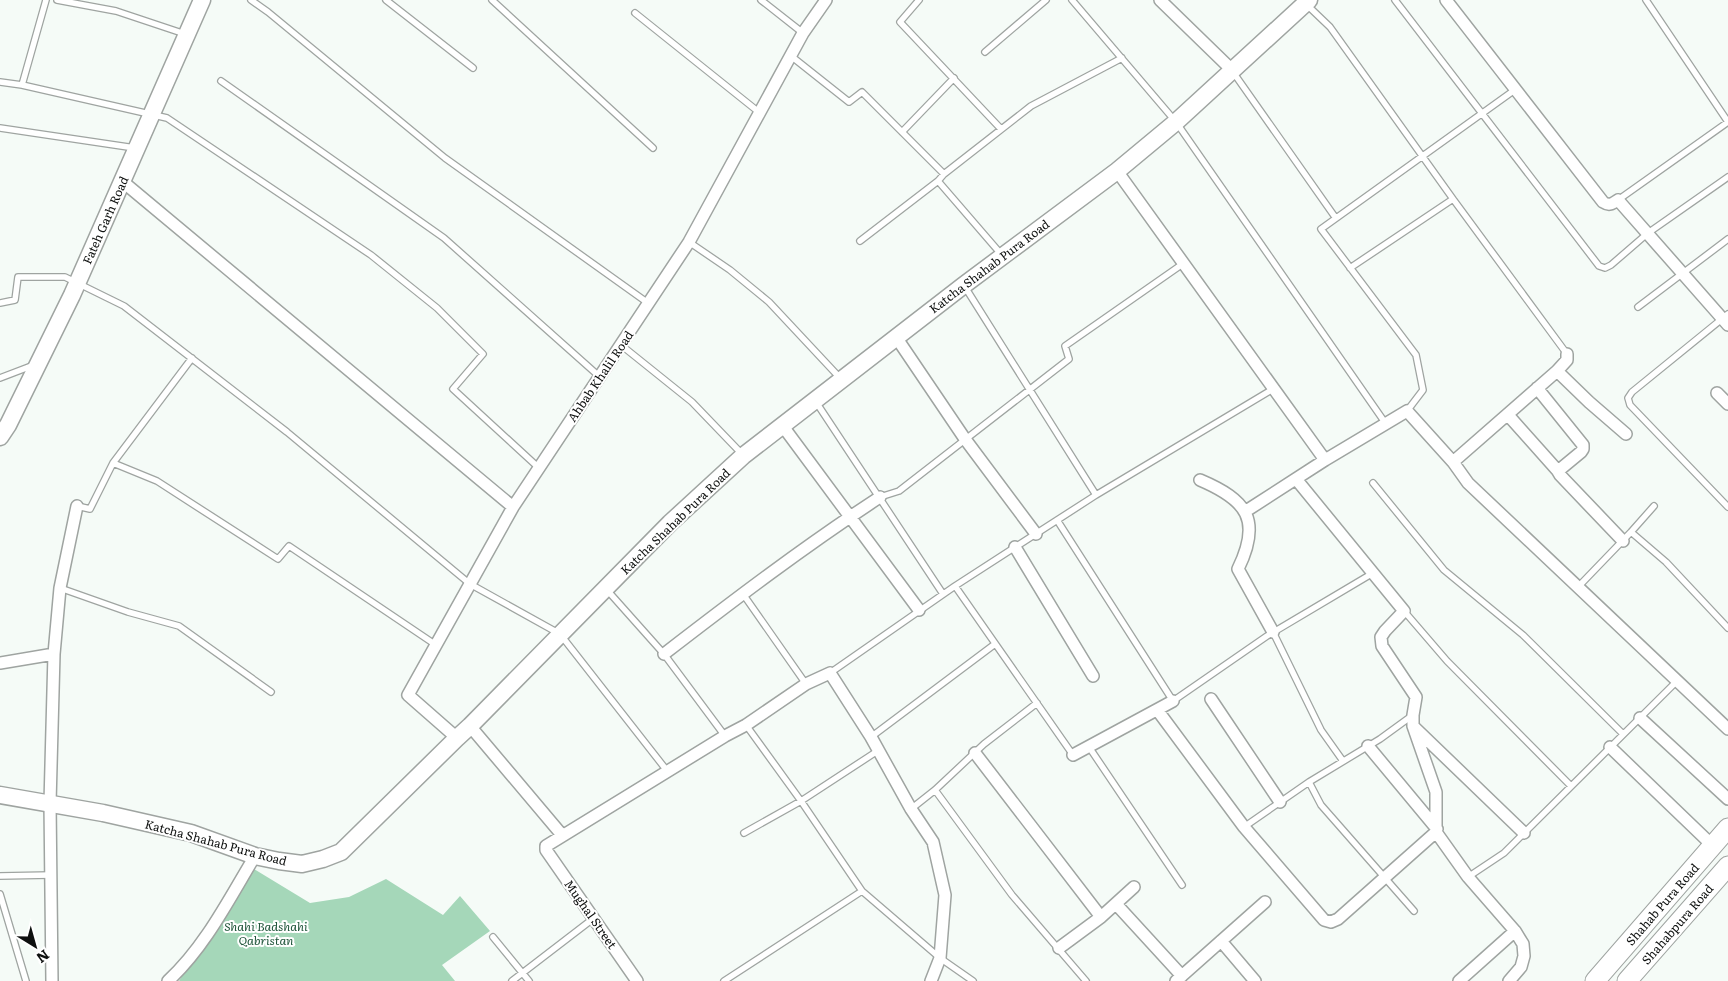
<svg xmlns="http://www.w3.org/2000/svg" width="1728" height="981" viewBox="0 0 1728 981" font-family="Literata,serif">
<rect width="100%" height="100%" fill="#f5fbf7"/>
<!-- green -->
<path fill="#a5d7b9" d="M249,866l61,37 39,-6 37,-18 57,36 17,-19 30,35 -48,34 13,16h-276z"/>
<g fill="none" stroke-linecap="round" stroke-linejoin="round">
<defs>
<path id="lane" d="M57,0l59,11 69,23
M251,0l17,12 177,146 203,145
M386,0l87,68
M492,0l161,148
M761,0l42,33
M919,0l-19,22 101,107
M1072,0l104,122 210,302
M1395,0l204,266 6,2 6,-3 37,-32 80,-56
M1646,0l82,122
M1307,5l23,22 123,172 114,155
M635,13l125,100
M985,52l61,-52
M791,56l58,46 13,-10 82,82
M1233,72l102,145
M221,81l223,157 156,139
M0,82l22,3 145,33 204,137 66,53 46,46 -30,35 86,79
M22,85l24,-85
M0,128l135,20
M902,132l52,-54
M938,181l63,73
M1618,200l110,-78
M860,241l78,-60 6,-7 87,-68 91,-48
M689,242l41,28 39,32 72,77
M1350,268l103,-69
M965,287l131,208
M0,303l15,-3 3,-23h47l59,29 163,126 183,152 90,50 108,138
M1638,307l90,-68
M1728,314l-96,78 -4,6 2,7 98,102
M621,345l71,57 50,52
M0,378l34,-13
M816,402l127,192
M1407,411l16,-21 -7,-35 -95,-126 195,-140
M113,463l44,18 121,78 11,-13 147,99
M1373,483l71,87 79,65 100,99
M880,497l19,-6 170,-132 -4,-13 119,-83
M77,506l13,3 23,-46 79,-105
M1057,520l116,181 94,-65 106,-63
M1631,532l35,30 62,66
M955,586l118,169
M1578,587l53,-55 23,-26
M60,588l68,24 51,14 92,66
M607,590l57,64 61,82
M743,594l63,90
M1404,611l43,50 124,125
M1273,632l48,98 22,31
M830,673l125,-87 141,-91 177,-106
M746,725l55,76 61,90 78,67 33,23
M871,737l124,-93
M1089,747l93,138
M1309,782l12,23 93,106
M935,790l77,105 74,86
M911,809l24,-19 49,-46 53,-41
M1244,827l65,-45 71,-43 33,-24
M744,833l57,-32 78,-51
M0,876l51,-1
M1468,877l36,-24 173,-172
M0,894l26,87
M493,937l36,44
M512,981l82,-63
M724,981l138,-90"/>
<path id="street" d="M1160,0l72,70
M1446,0l157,202c6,4 9,2 15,-2l110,125
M1117,171l208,289
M122,181l391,326
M896,337l69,102 71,95
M1557,371l32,31 37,32
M1537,388l46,57v4l-2,3 -23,19
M1717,393l11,11
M1508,415l49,55 3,5 63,66
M782,425l137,185
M1453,462l104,-91 10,-11v-6
M1296,479l108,132 -19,20 -4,6 1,9 34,51 -3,18v11l23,66v40l32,45 47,54 8,13 1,12 -3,11 -12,14
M1200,480c47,20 62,40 38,89l35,63
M1246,511l79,-51 82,-49 46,51 15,21 260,246
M1015,547l78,129
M664,654c70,-54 141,-108 216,-157
M0,663l54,-9
M1211,699l69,103
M1158,711l86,116 80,93 7,2 7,-3 98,-87
M1640,718l88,81
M470,726l92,109
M1415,728l109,105
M457,738l-49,-43 105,-188 176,-265 114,-209 23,-33
M1368,746l69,83
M1610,747l103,99
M975,753l126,164
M1073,755l100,-54
M1116,904l66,72
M1221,941l34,40
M1059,948l42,-31 33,-30
M52,981l-2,-178 4,-149 6,-66 17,-82
M168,981c37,-34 61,-82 87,-125
M637,981l-91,-131v-4l179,-110 21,-11 60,-41 24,-11 41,64 40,72 22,33 12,53 -5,63 -9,23
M1176,981l89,-79
M1459,981l56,-50"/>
<path id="secondary" d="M0,437l8,-12 64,-130 130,-295
M0,795l103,18 88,20 64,23 24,5 23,3 21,-5 18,-7 116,-114 13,-12 200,-203 73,-67 221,-171 153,-114 59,-49 133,-122"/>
<path id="primary" d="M1595,981l133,-153
M1627,981l101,-115"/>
</defs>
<!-- lane casing -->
<use href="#lane" stroke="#9fa4a1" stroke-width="8"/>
<!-- street casing -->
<use href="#street" stroke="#9fa4a1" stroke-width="14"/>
<!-- secondary casing -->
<use href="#secondary" stroke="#9fa4a1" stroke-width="19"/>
<!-- primary casing -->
<use href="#primary" stroke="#9fa4a1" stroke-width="21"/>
<!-- lane -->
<use href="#lane" stroke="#fff" stroke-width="5.5"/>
<!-- street -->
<use href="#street" stroke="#fff" stroke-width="11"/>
<!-- secondary -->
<use href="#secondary" stroke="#fff" stroke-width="16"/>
<!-- primary -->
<use href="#primary" stroke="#fff" stroke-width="19"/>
</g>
<g text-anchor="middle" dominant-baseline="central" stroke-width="4" stroke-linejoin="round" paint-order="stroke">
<!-- street labels -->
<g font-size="12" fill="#0e100f" stroke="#fff">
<text transform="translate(105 220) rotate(-66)">Fateh Garh Road</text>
<text transform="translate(989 266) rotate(-37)">Katcha Shahab Pura Road</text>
<text transform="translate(600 376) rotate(-56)">Ahbab Khalil Road</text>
<text transform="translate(675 521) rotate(-44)">Katcha Shahab Pura Road</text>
<text transform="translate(216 842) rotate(15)">Katcha Shahab Pura Road</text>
<text transform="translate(1662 904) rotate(-49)">Shahab Pura Road</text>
<text transform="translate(591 914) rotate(55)">Mughal Street</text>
<text transform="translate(1677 924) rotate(-49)">Shahabpura Road</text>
</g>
<!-- park labels -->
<g font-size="12" font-style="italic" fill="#1e5439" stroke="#fff">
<text x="266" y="926">Shahi Badshahi<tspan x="266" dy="14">Qabristan</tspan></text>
</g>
</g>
<!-- north arrow -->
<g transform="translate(35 946) rotate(143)" stroke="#ffffff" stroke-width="4" paint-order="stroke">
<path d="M0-4L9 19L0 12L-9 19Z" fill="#0e100f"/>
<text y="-8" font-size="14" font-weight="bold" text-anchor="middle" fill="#0e100f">N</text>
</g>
</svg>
